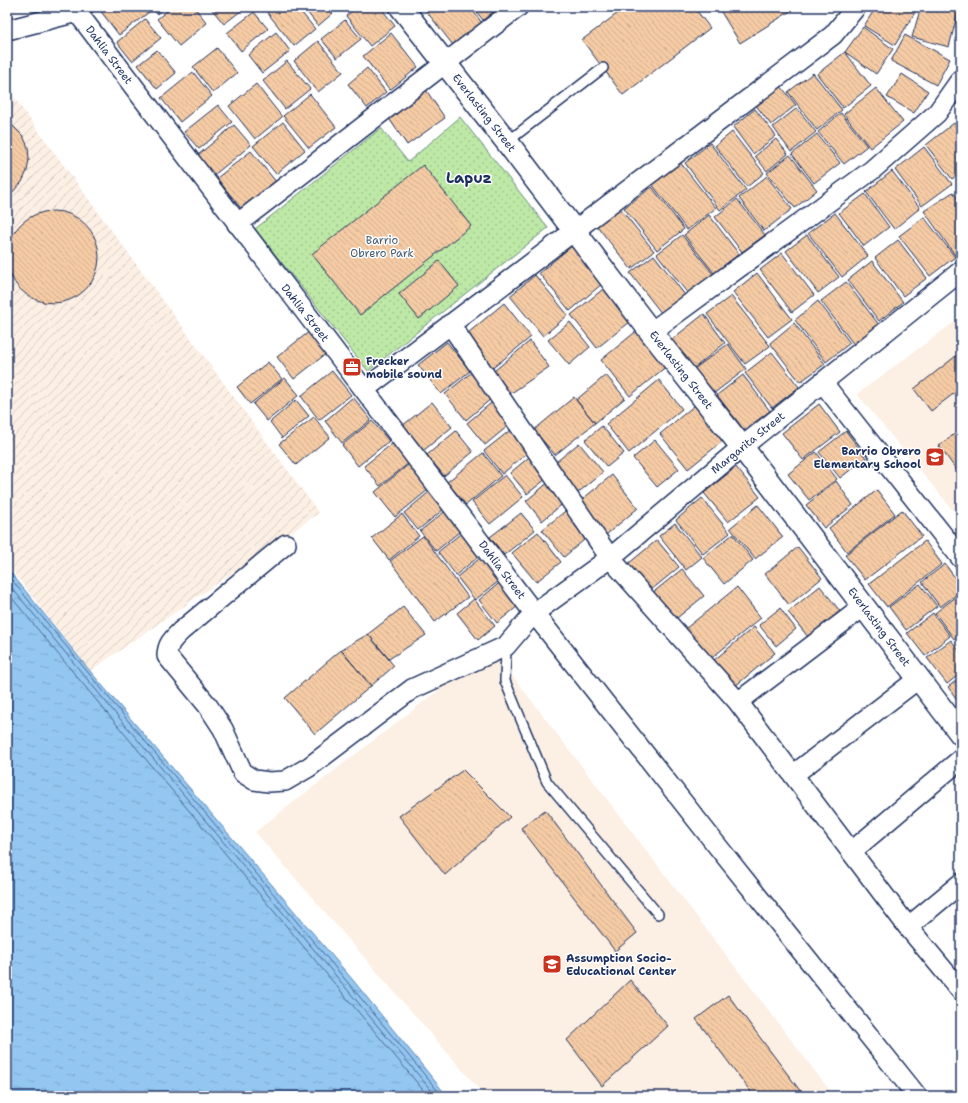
<svg xmlns="http://www.w3.org/2000/svg" width="968" height="1103" viewBox="0 0 968 1103" font-family="'Shantell Sans',sans-serif">
<defs>
<pattern id="industrial-furrows" width="10" height="10" patternUnits="userSpaceOnUse"><rect width="10" height="10" fill="#fcefe4"/><path d="M-1 1l2-2M0 10L10 0M9 11l2-2" fill="none" stroke="#d7cdc6"/></pattern>
<pattern id="green-dots" width="8" height="8" patternUnits="userSpaceOnUse"><rect width="8" height="8" fill="#bde8a5"/><path d="M2 2h.1M6 6h.1" fill="none" stroke="#a2c790" stroke-width="1.8" stroke-linecap="round"/></pattern>
<pattern id="water-ripples" width="26" height="14" patternUnits="userSpaceOnUse"><rect width="26" height="14" fill="#93c6f0"/><path d="M2 4q2-2 4 0t4 0M15 11q2-2 4 0t4 0" fill="none" stroke="#7eaad0"/></pattern>
<pattern id="building-back-hatch" width="6" height="6" patternUnits="userSpaceOnUse"><rect width="6" height="6" fill="#f5cba4"/><path d="M-1 5l2 2M0 0l6 6M5-1l2 2" fill="none" stroke="#d1af90"/></pattern>
</defs>
<rect width="100%" height="100%" fill="#fff"/>
<filter id="ink" filterUnits="userSpaceOnUse"><feTurbulence type="fractalNoise" baseFrequency=".025" numOctaves="2"/><feDisplacementMap in="SourceGraphic" scale="8" xChannelSelector="R" yChannelSelector="G"/><feConvolveMatrix kernelMatrix="1 2 1 2 8 2 1 2 1" color-interpolation-filters="sRGB"/></filter>
<g filter="url(#ink)">
<!-- built -->
<path fill="#fcefe4" d="M961,317v203l-104,-126z
M492,649l342,447h-349l-230,-264z"/>
<!-- industrial -->
<path fill="url(#industrial-furrows)" d="M7,88l312,425 -229,158 -83,-107z"/>
<!-- green -->
<path fill="url(#green-dots)" stroke="#6c8c82" d="M460,117l88,111 -180,143 -113,-142 126,-101 27,34z"/>
<!-- water -->
<path fill="url(#water-ripples)" stroke="#638ab6" d="M7,568l83,103 262,308 95,117h-440z"/>
<g fill="none" stroke-linecap="round" stroke-linejoin="round">
<!-- shore -->
<path stroke="#4b6b98" stroke-width="1" d="M7,574c143,176 291,347 435,522
M7,582c141,173 287,342 429,514
M7,592c138,169 282,335 421,504"/>
</g>
<!-- building -->
<path fill="url(#building-back-hatch)" stroke="#1b2f5e" d="M101,7h44l4,5 -30,23 -20,-26z
M151,7h14l-8,7z
M172,7h22l13,16 -28,23 -22,-27z
M210,7h36l-22,17z
M272,7h25l18,22 -21,17 -28,-35z
M303,7h25l5,6 -15,13z
M357,7h23l15,19 -25,20 -24,-30z
M423,7h47l12,16 -29,22z
M473,7h26l-16,13z
M626,7h68l16,21 -87,67 -41,-55z
M718,7h79l-57,36z
M876,7h38l3,2 -22,36 -31,-19z
M921,7l38,1 -10,39 -37,-10z
M254,12l14,17 -27,22 -14,-18z
M145,19l16,19 -29,23 -15,-19z
M345,20l16,19 -24,19 -16,-19z
M863,27l30,22 -17,25 -31,-22z
M276,32l14,19 -28,22 -14,-18z
M391,33l27,34 -28,23 -27,-34z
M905,35l45,24 -14,26 -45,-24z
M318,41l25,31 -25,20 -24,-31z
M217,48l20,25 -24,20 -20,-26z
M157,50l19,23 -19,16 -19,-24z
M845,52l26,34 -28,22 -26,-34z
M287,61l23,28 -25,20 -22,-28z
M367,68l19,24 -19,16 -19,-24z
M193,72l19,24 -32,26 -19,-24z
M813,73l29,37 -25,20 -29,-38z
M902,74l26,17 -14,22 -27,-16z
M256,84l26,33 -27,22 -26,-33z
M780,85l16,20 -25,20 -16,-21z
M876,88l27,34 -33,26 -26,-34z
M426,90l19,28 -38,27 -19,-28z
M310,94l26,33 -27,21 -26,-32z
M218,105l14,17 -33,27 -15,-17z
M797,108l19,24 -25,20 -18,-25z
M755,109l21,27 -23,18 -20,-27z
M841,113l26,33 -23,18 -26,-32z
M7,120l16,16 5,11 1,12 -2,12 -5,11 -15,16z
M283,122l22,28 -29,24 -23,-28z
M954,123l7,9v40l-9,7 -26,-34z
M234,125l17,20 -37,30 -16,-20z
M732,132l32,41 -17,14 -32,-41z
M817,134l23,29 -26,20 -22,-29z
M776,139l12,15 -21,17 -12,-15z
M710,143l36,47 -26,20 -35,-47z
M924,147l28,37 -30,22 -27,-36z
M251,151l26,32 -34,28 -26,-33z
M790,155l27,35 -22,18 -28,-35z
M679,161l37,47 -29,22 -36,-47z
M423,165l48,61 -111,89 -48,-61z
M892,171l28,37 -26,21 -28,-37z
M767,176l25,33 -28,22 -25,-33z
M652,187l32,42 -27,21 -33,-42z
M953,192l8,12v51l-4,3 -33,-47z
M865,194l24,33 -25,19 -25,-33z
M737,199l28,36 -23,17 -27,-35z
M620,208l34,43 -23,18 -34,-43z
M7 257a46 46 0 1 1 92 0a46 46 0 1 1-92 0Z
M835,213l33,43 -26,21 -34,-44z
M709,215l30,39 -25,19 -30,-38z
M924,217l31,40 -25,19 -31,-40z
M682,235l32,40 -25,20 -32,-41z
M807,235l32,42 -21,16 -32,-42z
M898,240l29,38 -24,18 -28,-38z
M573,245l30,38 -33,28 -31,-38z
M782,253l32,42 -22,17 -32,-42z
M654,255l31,40 -23,19 -32,-41z
M439,261l20,25 -40,33 -20,-25z
M872,261l31,41 -24,19 -31,-41z
M757,273l35,46 -24,18 -35,-45z
M535,275l33,40 -25,21 -33,-40z
M846,282l34,44 -25,20 -34,-45z
M608,285l27,33 -38,30 -26,-33z
M731,296l39,50 -25,18 -38,-50z
M818,301l32,42 -24,19 -31,-42z
M504,303l27,34 -42,34 -27,-33z
M704,314l21,29 -32,26 -22,-29z
M570,322l20,25 -21,18 -21,-25z
M794,323l31,41 -25,18 -30,-39z
M639,329l29,36 -38,31 -29,-36z
M310,331l17,22 -33,26 -17,-22z
M530,341l19,26 -39,27 -16,-23z
M447,342l23,29 -29,23 -23,-29z
M728,344l18,25 -33,25 -19,-25z
M772,352l27,35 -27,21 -27,-35z
M961,352v36l-30,23 -17,-22z
M268,362l14,17 -32,25 -13,-17z
M332,371l19,24 -32,25 -18,-24z
M472,372l20,26 -26,22 -21,-26z
M606,375l19,23 -30,25 -19,-23z
M743,375l27,36 -26,19 -27,-35z
M285,378l14,17 -32,26 -14,-17z
M659,380l23,29 -53,44 -23,-29z
M353,397l18,23 -29,23 -17,-22z
M574,397l21,26 -40,32 -21,-25z
M496,399l18,22 -29,24 -18,-22z
M296,400l13,16 -27,22 -12,-16z
M432,402l20,25 -29,24 -21,-25z
M819,404l21,28 -37,28 -21,-27z
M695,405l29,35 -36,29 -28,-35z
M314,417l16,20 -34,28 -17,-21z
M372,421l17,20 -31,25 -16,-21z
M602,426l22,27 -17,14 -22,-27z
M513,428l18,22 -29,24 -18,-23z
M961,429v47l-22,-30z
M456,431l17,21 -29,24 -17,-21z
M846,431l20,27 -26,20 -21,-26z
M398,439l16,20 -34,27 -16,-20z
M655,440l24,29 -22,18 -24,-29z
M579,443l24,29 -29,24 -24,-29z
M816,452l21,27 -28,21 -21,-26z
M483,453l18,23 -35,29 -19,-23z
M534,453l17,22 -24,19 -17,-21z
M414,460l20,25 -39,32 -20,-25z
M736,467l24,30 -32,25 -24,-29z
M505,475l18,22 -33,27 -18,-22z
M612,475l26,33 -32,27 -27,-33z
M550,481l16,20 -24,20 -16,-20z
M836,481l17,24 -29,23 -18,-23z
M435,487l14,18 -31,25 -14,-17z
M877,490l18,24 -48,38 -18,-24z
M702,498l28,35 -27,21 -27,-34z
M758,505l25,32 -28,22 -25,-31z
M449,508l16,19 -29,24 -16,-20z
M569,508l22,26 -27,23 -22,-27z
M902,510l20,26 -57,44 -20,-25z
M521,513l14,17 -31,25 -14,-18z
M402,514l17,22 -30,24 -17,-22z
M675,523l27,34 -16,13 -27,-34z
M465,530l18,23 -27,22 -18,-23z
M538,532l23,30 -25,20 -24,-29z
M733,534l20,26 -29,24 -21,-26z
M423,536l45,61 -33,25 -45,-61z
M657,540l22,27 -29,24 -22,-27z
M925,541l17,23 -55,43 -18,-23z
M798,547l24,31 -33,27 -24,-31z
M485,554l19,23 -29,23 -18,-23z
M945,564l16,22v5l-21,16 -18,-25z
M682,569l22,27 -32,26 -22,-27z
M504,579l19,23 -26,21 -18,-23z
M920,584l17,22 -31,24 -17,-23z
M820,586l20,25 -32,26 -20,-25z
M737,587l24,31 -52,42 -24,-31z
M961,593v40l-7,6 -19,-26z
M474,599l21,27 -17,14 -21,-27z
M403,607l23,28 -37,24 -21,-25z
M780,608l16,21 -20,17 -17,-21z
M933,613l17,23 -25,20 -18,-23z
M754,627l21,26 -41,34 -21,-26z
M368,634l26,32 -23,20 -30,-36z
M951,640l10,13v20l-14,11 -20,-26z
M341,650l30,36 -56,48 -30,-36z
M961,677v28l-13,-18z
M463,770l47,47 -65,58 -46,-59z
M545,810l92,123 -22,18 -94,-123z
M630,980l38,46 -66,60 -35,-46z
M728,995l76,101h-50l-58,-77z"/>
<g fill="none" stroke-linecap="round" stroke-linejoin="round">
<defs>
<path id="service" d="M507,142l96,-74
M506,646l-1,35 42,101 111,132"/>
<path id="minor" d="M77,12l457,601 181,230 202,253
M11,29l66,-17 6,-5
M237,224l281,-217
M450,324l160,234 128,144 170,225 53,64
M651,332l221,-162 65,-57 24,-34
M823,383l138,175
M365,389l468,-354 23,-28
M286,544l-105,87c-8,8 -14,13 -14,25l41,50 15,23 20,44 11,7 15,2 16,-1 24,-14 103,-78 94,-43 28,-33 76,-55 132,-111 219,-176
M738,702l125,-95
M793,775l125,-96
M851,852l110,-93
M908,927l53,-44"/>
<path id="tertiary" d="M401,7l106,135 144,190 91,115 219,287"/>
</defs>
<!-- service casing -->
<use href="#service" stroke="#1b2f5e" stroke-width="12"/>
<!-- minor casing -->
<use href="#minor" stroke="#1b2f5e" stroke-width="22"/>
<!-- tertiary casing -->
<use href="#tertiary" stroke="#1b2f5e" stroke-width="25"/>
<!-- service -->
<use href="#service" stroke="#fff" stroke-width="9"/>
<!-- minor -->
<use href="#minor" stroke="#fff" stroke-width="19"/>
<!-- tertiary -->
<use href="#tertiary" stroke="#fff" stroke-width="22"/>
</g>
</g>
<!-- icons -->
<defs>
<symbol id="office-square" viewBox="-11 -11 22 22"><rect x="-9" y="-9" width="18" height="18" rx="4" fill="#c8321e" stroke="#fff"/><path d="M-6-3h4V-5.5h4V-3h4V5H-6ZM-1-4.5V-3h2v-1.5ZM-6 0V1H6V0Z" fill="#fff"/></symbol>
<symbol id="school-square" viewBox="-11 -11 22 22"><rect x="-9" y="-9" width="18" height="18" rx="4" fill="#c8321e" stroke="#fff"/><path d="M0-5L7-2L0 1L-7-2ZM-4 1L0 2.5L4 1V4Q0 6-4 4Z" fill="#fff"/></symbol>
</defs>
<g fill-rule="evenodd">
<use href="#office-square" x="341" y="356" width="22" height="22"/>
<use href="#school-square" x="924" y="446" width="22" height="22"/>
<use href="#school-square" x="541" y="953" width="22" height="22"/>
</g>
<g text-anchor="middle" dominant-baseline="central" stroke-width="3" stroke-linejoin="round" paint-order="stroke">
<!-- street labels -->
<g font-size="11" fill="#1b2f5e" stroke="#fff">
<text transform="translate(109 55) rotate(53)">Dahlia Street</text>
<text transform="translate(484 113) rotate(52)">Everlasting Street</text>
<text transform="translate(305 313) rotate(52)">Dahlia Street</text>
<text transform="translate(681 370) rotate(52)">Everlasting Street</text>
<text transform="translate(748 443) rotate(-39)">Margarita Street</text>
<text transform="translate(502 570) rotate(53)">Dahlia Street</text>
<text transform="translate(879 627) rotate(53)">Everlasting Street</text>
</g>
<!-- park labels -->
<g font-size="11" fill="#445d70" stroke="#fff">
<text x="382" y="240">Barrio<tspan x="382" dy="13">Obrero Park</tspan></text>
</g>
<!-- poi labels -->
<g font-size="11" font-weight="bold" fill="#1b2f5e" stroke="#fff" text-anchor="start">
<text x="366" y="361">Frecker<tspan x="366" dy="13">mobile sound</tspan></text>
<text x="921" y="451" text-anchor="end">Barrio Obrero<tspan x="921" dy="13">Elementary School</tspan></text>
<text x="566" y="958">Assumption Socio-<tspan x="566" dy="13">Educational Center</tspan></text>
</g>
<!-- district labels -->
<g font-size="15" font-weight="bold" fill="#1b2f5e" stroke="#fff">
<text x="469" y="178">Lapuz</text>
</g>
</g>
<!-- margin -->
<rect width="968" height="1103" fill="none" stroke="#fff" stroke-width="24"/>
<rect x="12" y="12" width="944" height="1079" fill="none" stroke="#1b2f5e" stroke-width="1.5" filter="url(#ink)"/>
</svg>
